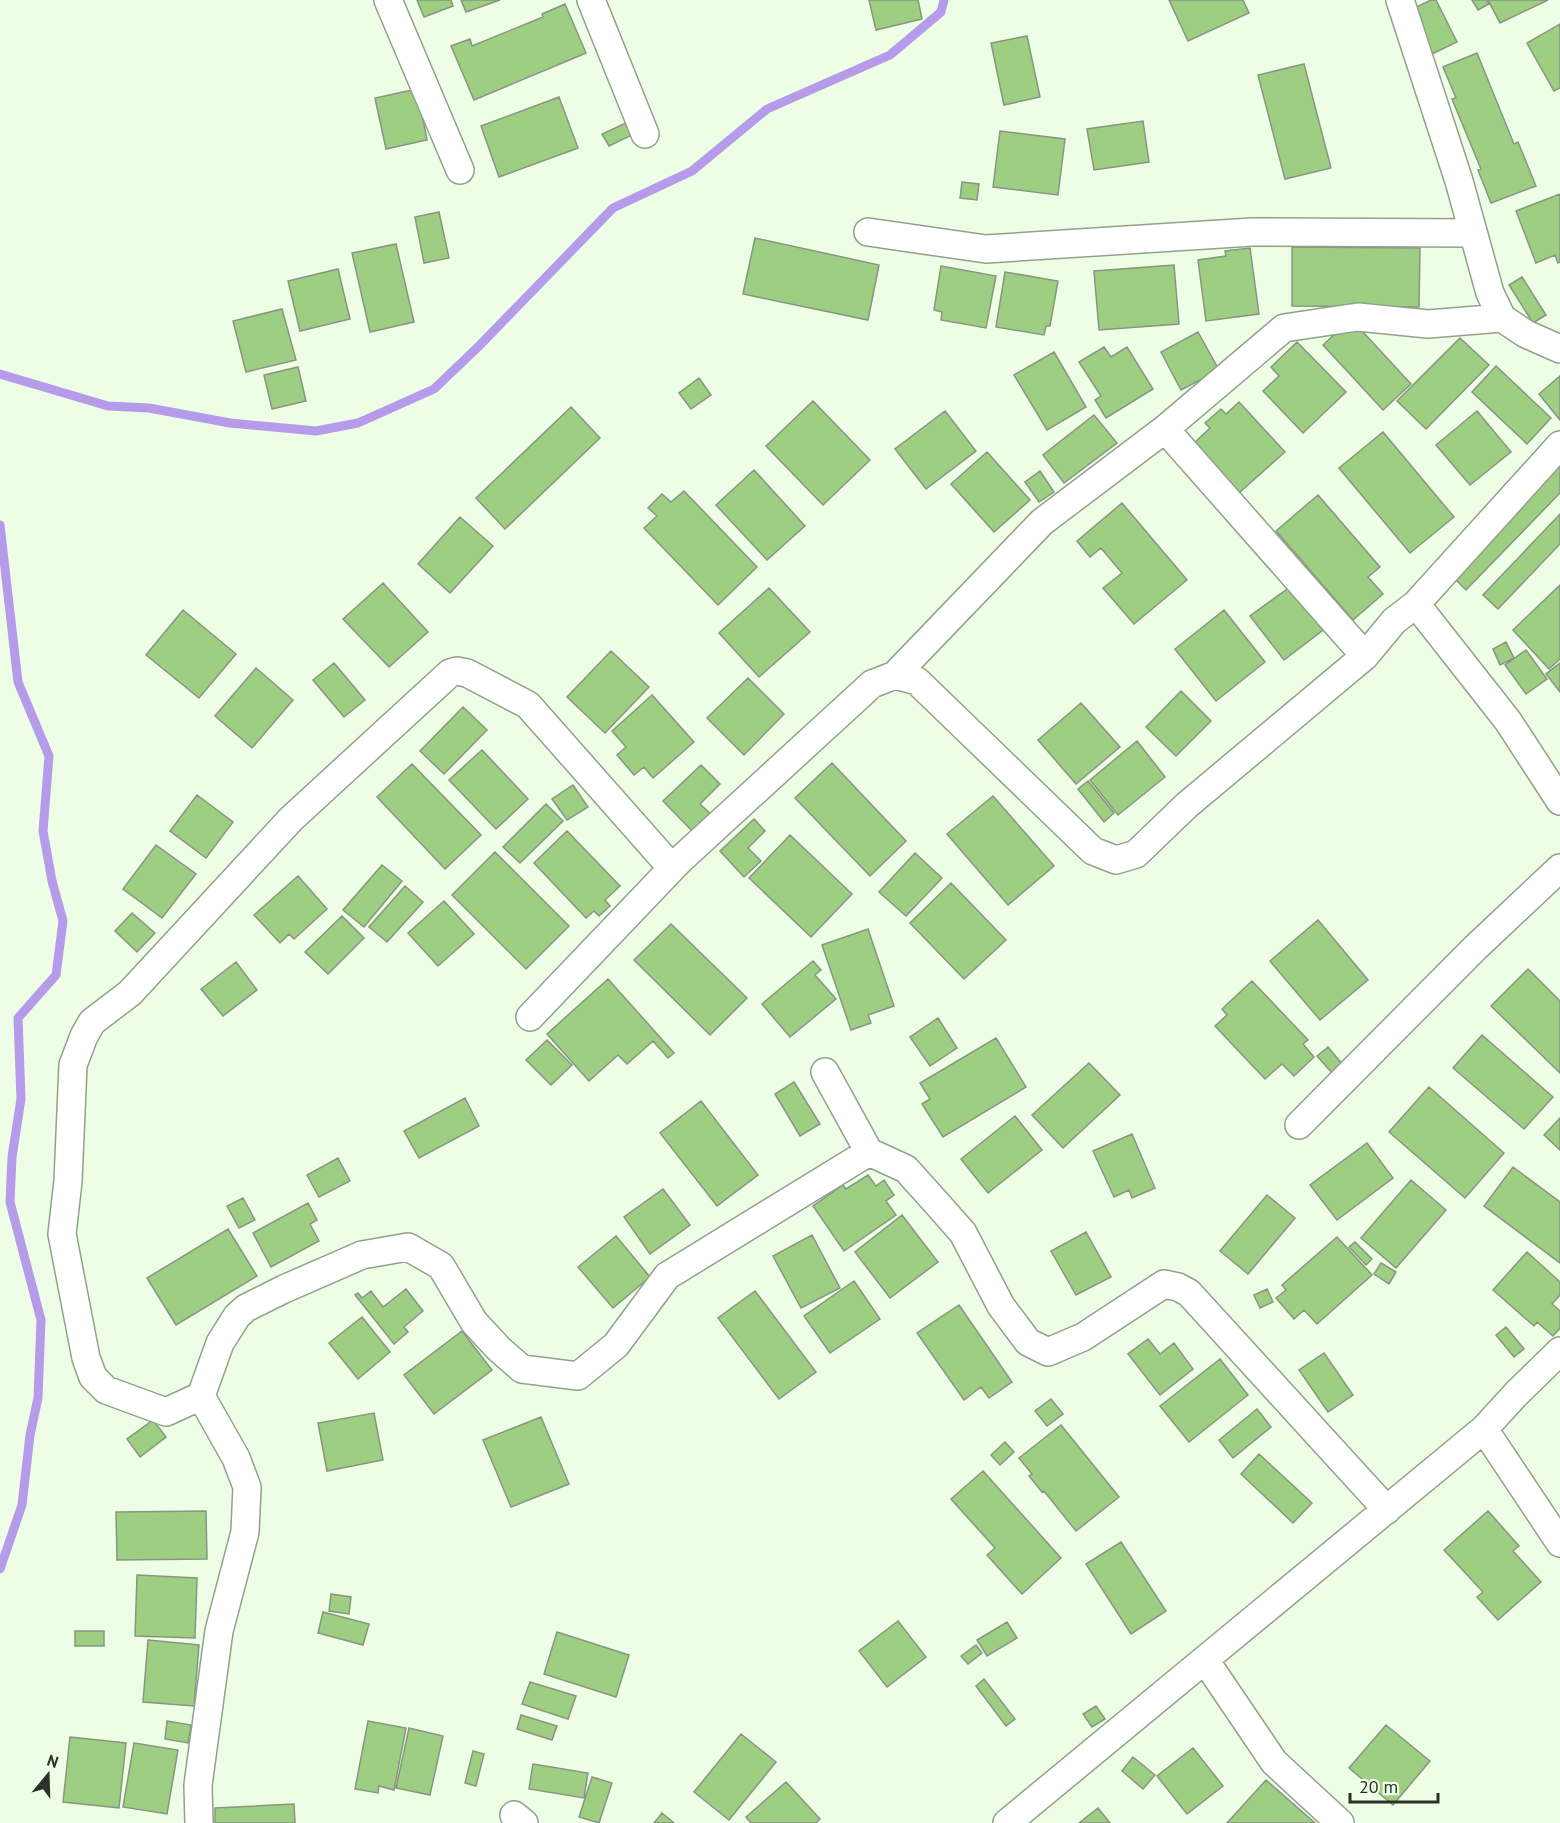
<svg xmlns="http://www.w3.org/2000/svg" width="1560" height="1823" viewBox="0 0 1560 1823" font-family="'PT Sans',sans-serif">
<rect width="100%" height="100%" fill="#eefee6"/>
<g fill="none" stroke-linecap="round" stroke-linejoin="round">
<!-- stream -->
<path stroke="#b59bea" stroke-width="9" d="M0,374l108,32 41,2 81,15 86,8 42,-8 76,-34 45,-43 134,-138 79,-37 75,-62 123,-54 51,-43 3,-12
M0,525l18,157 31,74 -6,75 9,50 11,40 -7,54 -38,43 3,81 -9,58 -2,45 31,118 -3,78 -8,37 -8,70 -22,64"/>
</g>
<!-- building -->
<path fill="#9ece82" stroke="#879680" stroke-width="1.5" d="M417,0h34l2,6 -29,11z
M461,0h39l-34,12z
M869,0h49l4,19 -46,11z
M1169,0h74l6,13 -61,28z
M1431,0h5l21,42 -27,13 -22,-44z
M1472,0h14l3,4 -11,6z
M1488,0h60l-48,23z
M565,4l21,49 -112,47 -23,-54 19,-7 2,7 71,-29 -1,-3z
M1560,24v64l-6,3 -27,-48z
M1027,36l13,61 -36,8 -13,-62z
M1477,53l37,91 4,-2 18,44 -45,17 -13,-33 3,-1 -29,-70 4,-1 -13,-31z
M1304,64l27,104 -46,11 -27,-104z
M417,89l10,51 -41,9 -11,-51z
M559,97l19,51 -79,29 -18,-51z
M1143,121l6,41 -55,8 -7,-41z
M628,122l6,12 -25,12 -7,-12z
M1000,131l65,8 -7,56 -65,-8z
M962,182l17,2 -2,16 -17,-2z
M1560,194v68l-2,1 -3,-8 -19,8 -20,-52z
M439,212l10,46 -25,5 -9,-46z
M755,238l124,27 -11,55 -125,-26z
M396,244l18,78 -44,10 -18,-79z
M1292,247l128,1 -1,59 -127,-1z
M1250,248l9,66 -53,7 -8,-61 28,-4 -1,-5z
M1174,265l5,59 -80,6 -5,-59z
M941,266l55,10 -10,52 -45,-8 1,-8 -8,-2z
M338,269l12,50 -50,12 -12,-50z
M1005,272l53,9 -8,45h-4l-2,9 -48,-8z
M1522,277l24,38 -13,8 -24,-38z
M282,309l14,51 -50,12 -13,-51z
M1351,319l60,65 -28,26 -60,-65z
M1198,332l21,38 -38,20 -20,-38z
M1460,338l29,27 -63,64 -29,-28z
M1297,342l49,50 -43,41 -40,-42 16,-15 -8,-9z
M1104,347l7,10 16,-10 26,42 -47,29 -11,-18 6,-4 -22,-34z
M1054,352l32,55 -39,23 -33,-55z
M1496,366l55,52 -24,26 -55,-52z
M298,367l8,34 -34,8 -8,-34z
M1560,376v44l-21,-26z
M699,378l12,17 -20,14 -12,-16z
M813,401l57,59 -47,45 -57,-59z
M1239,402l46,50 -46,41 -46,-49 17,-16 -5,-5 16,-14 5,5z
M571,407l29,31 -95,91 -29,-31z
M945,411l31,40 -50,38 -31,-40z
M1477,411l34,41 -41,33 -34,-40z
M1094,415l23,28 -53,40 -21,-28z
M1383,432l71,85 -44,36 -71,-85z
M987,452l43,48 -36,32 -43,-48z
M1560,465v28l-94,97 -14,-14z
M754,470l51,56 -38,34 -51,-55z
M1040,471l14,21 -15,10 -14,-20z
M684,491l73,76 -39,38 -74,-77 13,-12 -9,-8 14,-14 9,8z
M1318,495l62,72 -12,10 15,17 -30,26 -77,-89z
M1122,503l65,77 -53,44 -31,-36 19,-15 -21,-25 -11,9 -13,-16z
M1560,514v30l-62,65 -15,-14z
M460,517l33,29 -43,47 -32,-29z
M383,583l45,49 -39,35 -46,-48z
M1294,584l33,43 -43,33 -34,-44z
M1560,585v74l-11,10 -36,-39z
M769,588l41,44 -51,45 -40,-44z
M183,610l53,44 -37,44 -53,-43z
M1224,610l41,52 -49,39 -41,-52z
M1506,642l8,16 -14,7 -7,-16z
M1526,650l21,29 -21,15 -21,-29z
M611,651l38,36 -44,46 -38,-36z
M334,663l31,37 -21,17 -31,-37z
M1560,663v29l-14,-18z
M256,668l37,32 -41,48 -37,-32z
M748,678l36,36 -40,41 -37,-37z
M1181,691l30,30 -35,35 -30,-29z
M652,695l42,47 -41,36 -9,-11 -10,8 -17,-20 9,-8 -14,-16z
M1081,703l39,44 -44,37 -38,-44z
M463,707l24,23 -43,44 -24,-23z
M1137,741l28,36 -47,38 -28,-35z
M482,750l46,49 -32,30 -47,-49z
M832,763l74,78 -36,35 -75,-78z
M412,764l69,71 -36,34 -68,-72z
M701,765l19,19 -20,20 13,12 -18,18 -32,-33z
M1088,781l26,32 -10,9 -26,-33z
M573,785l15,22 -21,13 -15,-21z
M197,795l36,27 -27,36 -36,-27z
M993,796l61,70 -46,39 -61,-71z
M546,804l17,17 -43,42 -17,-16z
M754,819l11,12 -17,17 13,13 -17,16 -24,-26z
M567,831l53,55 -15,14 5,6 -11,10 -5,-5 -8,7 -52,-55z
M790,835l62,59 -41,43 -62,-59z
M156,845l40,29 -34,44 -39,-29z
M495,852l74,74 -43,43 -74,-74z
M915,853l27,25 -36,38 -27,-24z
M382,865l20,16 -38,46 -21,-17z
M298,876l29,33 -33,30 -5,-5 -9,9 -26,-28z
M951,883l55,57 -42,39 -54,-56z
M405,886l18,16 -36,40 -18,-15z
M444,901l30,33 -36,32 -30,-33z
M132,913l23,20 -18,19 -22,-21z
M342,916l22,22 -36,36 -23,-22z
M1318,920l50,60 -48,40 -50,-59z
M671,924l76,74 -37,37 -76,-75z
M868,929l26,77 -26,9 3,8 -20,7 -29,-85z
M813,961l8,9 -6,5 21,24 -46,38 -28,-33z
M236,962l21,28 -34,26 -22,-27z
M1528,969l32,32v72l-69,-67z
M608,979l66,74 -6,5 -15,-17 -26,23 -9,-9 -29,26 -42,-47z
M1252,981l56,59 -5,4 11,13 -20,19 -12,-12 -17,15 -50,-53 12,-11 -5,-6z
M938,1018l19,30 -27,18 -20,-29z
M1482,1035l71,62 -29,32 -71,-61z
M996,1038l30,49 -83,50 -21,-33 8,-5 -10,-16z
M547,1040l25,25 -21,20 -25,-25z
M1328,1047l15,18 -10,9 -16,-18z
M1089,1063l31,32 -57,53 -31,-33z
M794,1082l26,42 -20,12 -25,-42z
M1429,1087l75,66 -39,45 -76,-66z
M465,1098l14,28 -60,32 -15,-27z
M701,1101l57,74 -41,31 -57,-73z
M1015,1116l27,34 -54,43 -27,-34z
M1560,1118v32l-16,-15z
M1132,1134l23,54 -23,10 -3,-8 -15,7 -21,-46z
M1367,1143l26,35 -56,42 -27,-35z
M338,1158l12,23 -31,16 -12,-22z
M1513,1167l47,35v61l-76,-57z
M868,1175l8,11 8,-6 10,15 -8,6 10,14 -52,36 -31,-45 30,-21 3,4z
M1411,1180l35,30 -50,58 -35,-30z
M663,1189l27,36 -40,29 -26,-37z
M1267,1195l28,23 -47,56 -28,-23z
M243,1198l12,22 -16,8 -12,-22z
M308,1203l9,17 -7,4 9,17 -48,26 -18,-34z
M902,1215l36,47 -48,36 -35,-46z
M228,1229l29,47 -81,49 -29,-47z
M1086,1232l25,45 -35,18 -25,-44z
M812,1235l28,53 -39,20 -28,-52z
M616,1236l34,41 -37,31 -35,-41z
M1337,1237l35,38 -55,49 -13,-14 -10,9 -18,-21 10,-8 -4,-5z
M1355,1242l17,17 -6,6 -17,-18z
M1527,1252l33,30v13l-8,9 8,7v17l-7,8 -16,-14 -3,4 -41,-36z
M1381,1263l15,9 -7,12 -15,-10z
M854,1281l26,38 -50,34 -26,-37z
M406,1289l17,22 -19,16 4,5 -14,12 -39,-49 3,-2 4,5 9,-7 12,16z
M1267,1289l6,13 -13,6 -6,-13z
M755,1291l61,81 -37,27 -61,-81z
M959,1305l53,77 -23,16 -8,-11 -17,13 -47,-67z
M362,1317l28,35 -32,27 -29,-36z
M1506,1327l18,22 -10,8 -18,-22z
M462,1331l30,39 -58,44 -30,-39z
M1148,1339l12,15 14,-11 19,26 -33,26 -32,-41z
M1324,1353l29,42 -25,17 -29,-42z
M1220,1359l28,36 -59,47 -29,-36z
M1051,1399l12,15 -16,12 -12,-15z
M1257,1409l14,18 -38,31 -14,-18z
M374,1413l9,47 -56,11 -9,-48z
M541,1417l28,67 -58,23 -28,-67z
M153,1420l13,17 -26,20 -13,-18z
M1061,1425l58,72 -43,34 -32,-40 -2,1 -13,-16 3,-2 -13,-16z
M1005,1442l9,10 -14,13 -9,-10z
M1259,1454l53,49 -19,20 -52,-49z
M983,1471l78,87 -39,36 -35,-39 8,-7 -44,-49z
M206,1511l1,48 -90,1 -1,-48z
M1488,1511l31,35 -6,5 28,31 -43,38 -21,-23 6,-5 -39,-42z
M1121,1542l45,69 -35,23 -45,-70z
M137,1575l60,3 -2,60 -60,-2z
M331,1594l20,3 -2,17 -20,-3z
M323,1612l46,12 -6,21 -45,-12z
M898,1621l28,36 -39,30 -28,-36z
M1007,1622l10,16 -30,18 -10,-16z
M75,1631h29v15h-29z
M557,1632l72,23 -13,42 -72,-23z
M148,1640l51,5 -5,61 -51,-4z
M976,1645l6,8 -14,11 -7,-8z
M984,1679l31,40 -9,7 -30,-40z
M530,1682l46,14 -8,23 -46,-15z
M1096,1706l9,13 -13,8 -9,-13z
M521,1715l36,11 -5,14 -35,-11z
M167,1721l24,4 -3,18 -23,-4z
M368,1721l38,7 -12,62 -15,-4 -1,7 -23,-4z
M1386,1725l44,36 -37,44 -44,-37z
M409,1728l34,8 -13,59 -34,-7z
M741,1734l35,28 -47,58 -35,-28z
M70,1737l56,6 -7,65 -56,-6z
M134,1743l44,7 -11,64 -44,-7z
M1193,1748l30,38 -36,28 -30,-38z
M473,1751l11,3 -8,32 -11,-3z
M1133,1757l22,18 -12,14 -21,-18z
M533,1764l55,9 -4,25 -55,-9z
M592,1777l20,6 -13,40 -20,-6z
M1266,1780l49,43h-88z
M786,1782l34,37 -4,4h-65l-5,-6z
M294,1804l1,19h-80v-15z
M1098,1808l12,15h-31z
M662,1813l12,10h-20z"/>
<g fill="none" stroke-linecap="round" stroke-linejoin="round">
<defs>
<path id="minor" d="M388,0l72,170
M591,0l54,134
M1400,0l59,181 31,112 12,25 24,16 34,15
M868,232l118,17 266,-17 221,1
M1165,429l200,227
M1416,604l92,117 52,80
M895,675l147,-153 123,-93 119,-101 74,-11 70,7 74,-6
M672,868l-144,-163 -61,-32 -10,-2 -7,2 -159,146 -161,174 -38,29 -8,14 -11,29 -5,116 -6,53 24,124 7,19 13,13 60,22 35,-16 19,-53 17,-27 9,-8 38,-19 78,-34 46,-8 33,19 33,56 25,27 23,20 56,7 38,-31 51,-69 202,-124
M530,1017l150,-157 192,-176 23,-9 22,6 176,170 23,9 20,-6 51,-49 178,-149 29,-35 22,-17 144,-159
M825,1072l44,80 37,17 35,39 22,25 38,73 27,36 20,10 35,-15 81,-53 14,3 11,6 198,217
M1299,1125l176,-177 85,-80
M1484,1429l76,114
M1205,1660l69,102 66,61
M514,1815l10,8
M199,1823l-1,-38 21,-154 26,-99 2,-45 -11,-29 -35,-62
M1007,1823l477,-394 32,-35 44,-43"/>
</defs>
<!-- minor casing -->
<use href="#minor" stroke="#92a18b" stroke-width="30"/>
<!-- minor -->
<use href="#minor" stroke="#fff" stroke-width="27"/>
</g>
<!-- north arrow -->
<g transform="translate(48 1775) rotate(19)" stroke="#eefee6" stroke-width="4.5" paint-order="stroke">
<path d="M0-4.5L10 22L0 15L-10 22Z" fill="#2c3229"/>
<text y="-9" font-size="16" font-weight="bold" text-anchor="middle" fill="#2c3229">N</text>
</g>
<!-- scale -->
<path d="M1350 1793v9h88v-9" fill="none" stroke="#2c3229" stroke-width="3"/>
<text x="1359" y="1793" font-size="18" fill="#2c3229" stroke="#eefee6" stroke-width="4.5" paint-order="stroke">20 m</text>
</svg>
